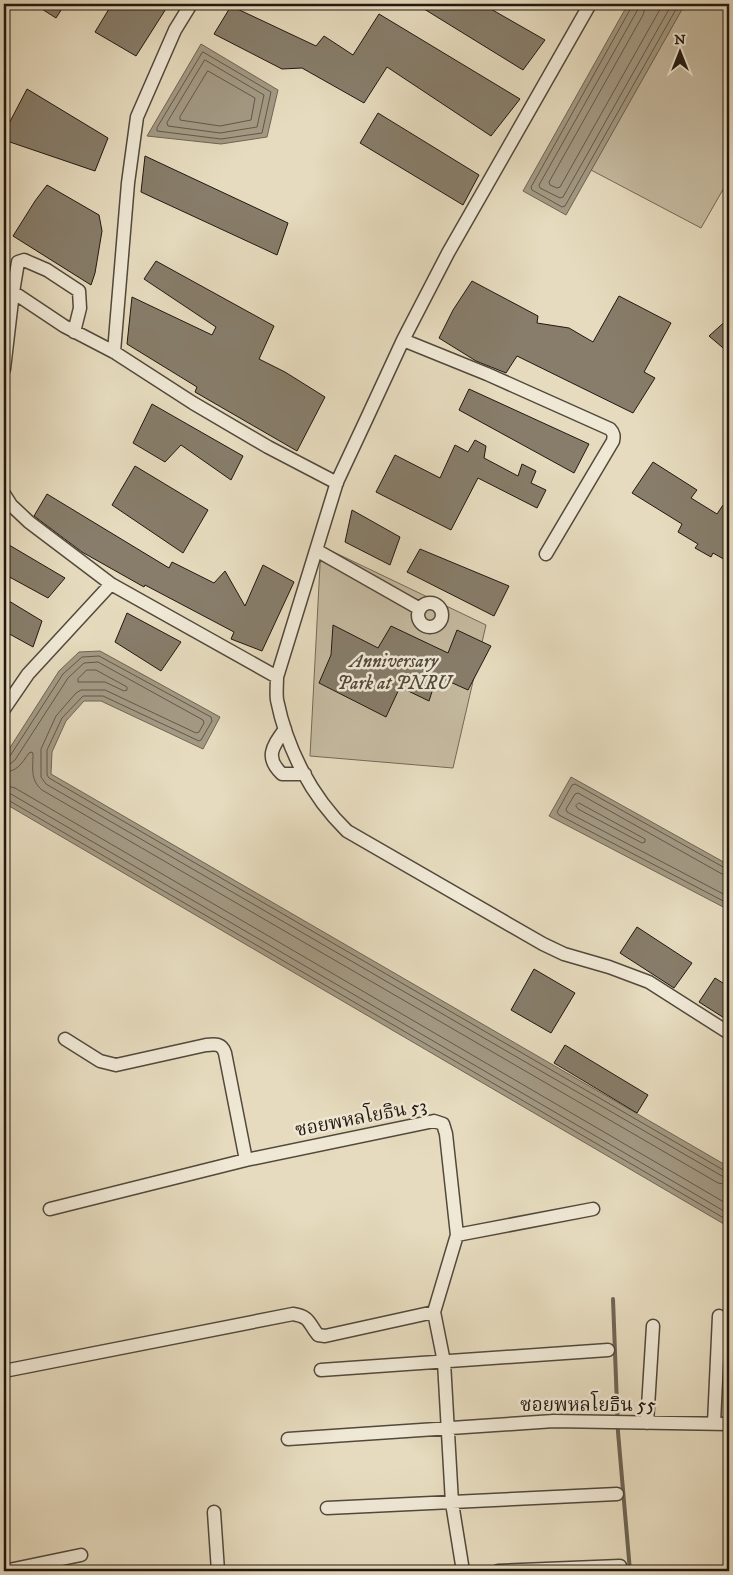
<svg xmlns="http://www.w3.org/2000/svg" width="733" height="1575" viewBox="0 0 733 1575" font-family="'IM FELL DW Pica','Noto Serif Thai',serif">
<rect width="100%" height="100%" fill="#e6dbbe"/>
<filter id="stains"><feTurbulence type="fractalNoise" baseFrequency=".004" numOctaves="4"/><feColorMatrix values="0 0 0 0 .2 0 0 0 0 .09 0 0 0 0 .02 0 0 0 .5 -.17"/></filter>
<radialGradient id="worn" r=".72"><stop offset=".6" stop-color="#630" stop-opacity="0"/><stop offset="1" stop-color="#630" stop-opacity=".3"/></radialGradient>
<!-- green -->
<path fill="#c5baa0" stroke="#736958" d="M685,4h30l14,8v167l-28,49 -110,-58z
M321,546l165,79 -33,143 -143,-12z"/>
<!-- water -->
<path fill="#a39983" stroke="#6f6555" d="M628,4h57l-119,211 -43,-24z
M201,44l77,46 -11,47 -46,7 -74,-8z
M100,651l120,66 -17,32 -102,-48h-17l-18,20 -14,31 -1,22 678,393v60l-725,-424v-46l55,-86 20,-19z
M571,777l158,88v45l-180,-94z"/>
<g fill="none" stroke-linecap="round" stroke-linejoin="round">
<!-- shore -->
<path stroke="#62584a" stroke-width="1" d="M632,4l-1,4 -100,179 1,3 30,17 3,-1 114,-202
M638,4l-1,7 -98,174 1,3 20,10 3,-1 109,-193
M646,4l-3,11 -94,167 1,3 7,3 3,-1 103,-183
M203,52l68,40 -9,41 -41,6 -64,-8v-3z
M205,60l59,35 -7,32 -37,6 -52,-7 -1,-3z
M208,71l47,27 -4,22 -31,6 -40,-6v-3z
M87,670h9l31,17v3l-3,1 -19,-9h-27v-3z
M4,758l6,-2 53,-82 19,-17 17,-1 112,61 1,4 -11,19 -2,1 -96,-45h-20l-21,22 -15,32v25l2,3 676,393h4
M4,765l6,-1 5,-4 53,-82 16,-15 14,-1 105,58 1,3 -5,9 -3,1 -91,-43h-24l-5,3 -20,23 -15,33v28l5,7 676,392 7,2
M4,772c13,0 18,-9 25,-19l3,-1 1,2c0,14 -3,26 9,36l676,393 11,2
M4,785l11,3 714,417
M4,793l7,1 718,420
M4,799l4,1 721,421
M579,803l66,36v3l-3,1 -64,-34 -2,-3z
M729,869l-4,-1 -150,-84 -3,1 -15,27 2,3 170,89
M729,875l-7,-1 -144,-81 -3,1 -9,15 1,3 162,85"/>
<!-- stream -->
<path stroke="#6f6555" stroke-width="4" d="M613,1299l5,133 12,139"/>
</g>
<!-- building -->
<path fill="#877d6a" stroke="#211810" d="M34,4h31l-9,14z
M112,4h57l-33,52 -41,-24z
M416,4h66l63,36 -22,30z
M231,6l85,40 8,-10 29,19 26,-41 141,85 -29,37 -104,-69 -23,36 -62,-35 -20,1 -68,-35z
M27,89l81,49 -13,33 -91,-31v-7z
M378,113l101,62 -16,30 -103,-62z
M145,156l143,67 -11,32 -136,-63z
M47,185l52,30 3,16 -7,42 -4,12 -78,-49 22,-35z
M156,261l118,65 -15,33 26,13 40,25 -28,54 -102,-59 2,-5 -70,-43 5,-47 80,38 4,-8 -72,-48z
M472,281l66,35 -1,7 32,5 24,14 26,-46 52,27 -27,49 11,6 -22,35 -116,-57 -11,17 -30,-12 -37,-23 14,-28z
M729,318v35l-20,-17z
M469,389l120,55 -15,29 -115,-63z
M152,404l91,52 -12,24 -50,-35 -16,17 -32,-19z
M475,440l11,6 -2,12 34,18 4,-12 14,7 -5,12 15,7 -9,18 -59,-30 -27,52 -75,-38 19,-37 45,23 15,-33 13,7z
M653,462l44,28 -6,8 26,16 6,-9 6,4v53l-16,-9 -2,4 -16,-9 3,-4 -20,-12 4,-8 -50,-31z
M135,466l73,44 -25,43 -71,-48z
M47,494l122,74 3,-6 42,21 11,-12 20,35 18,-41 31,17 -32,69 -31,-12 3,-7 -89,-47 -1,2 -62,-35 -48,-36z
M352,510l48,27 -10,28 -45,-23z
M4,542l61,36 -17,20 -44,-24z
M420,549l89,37 -15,30 -87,-44z
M4,598l38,23 -9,26 -29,-16z
M127,613l54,29 -20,29 -46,-29z
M333,625l45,23 13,-22 57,27 9,-23 34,16 -23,44 -31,-14 -8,25 -29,-14 -14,30 -67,-34 12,-28z
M637,927l55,36 -18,25 -54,-35z
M534,969l41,24 -24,40 -40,-23z
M715,978l14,9v34l-30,-19z
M565,1045l83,50 -11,18 -83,-50z"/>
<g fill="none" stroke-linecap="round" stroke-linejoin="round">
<defs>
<path id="minor" d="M590,4l-142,249 -45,87 -37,80 -29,62 -60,195c0,7 -1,16 0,23 10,49 34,96 70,131l196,113 21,10 45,13 40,15 80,51
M13,292l51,34 50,26 79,51 75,44 69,36
M403,340l84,34 123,55c4,4 4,7 3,12l-67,113
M114,352l14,-169 9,-66 38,-87 16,-26
M4,369l9,-77 5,-30 6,-2 23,10 32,21 1,17 -6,24
M4,494l7,11 18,17 82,62 166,93
M316,550l104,59
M418 615a12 12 0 1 1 24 0a12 12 0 1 1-24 0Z
M4,709l24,-35 83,-90
M285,729c-12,17 -21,28 -3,45h23
M65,1039l35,22 16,4 90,-20c9,-1 16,-2 19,8l21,107
M50,1209l196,-49 188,-39 9,3 3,10 11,101 -23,77 10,50 8,141 11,68
M457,1235l136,-26
M321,1370l287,-20
M4,1371l289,-57c18,3 15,9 25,21l7,1 109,-24
M647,1423l6,-97
M714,1423l5,-107
M288,1439l266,-18 175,3
M327,1508l290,-14
M214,1512l4,59
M4,1571l77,-16
M498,1571l122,-5"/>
</defs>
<!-- minor casing -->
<use href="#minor" stroke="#52493c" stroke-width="15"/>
<!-- minor -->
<use href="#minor" stroke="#efe8d5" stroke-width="12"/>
</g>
<g text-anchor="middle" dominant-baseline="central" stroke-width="5" stroke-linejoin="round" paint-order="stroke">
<!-- park labels -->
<g font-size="19" font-style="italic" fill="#52493b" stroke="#efe8d5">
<text x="394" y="661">Anniversary<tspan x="394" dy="22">Park at PNRU</tspan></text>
</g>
<!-- street labels -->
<g font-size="19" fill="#211810" stroke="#efe8d5">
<text transform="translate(361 1118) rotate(-11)">ซอยพหลโยธิน 53</text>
<text x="588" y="1405">ซอยพหลโยธิน 55</text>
</g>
</g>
<!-- margin -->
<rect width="733" height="1575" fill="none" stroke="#e6dbbe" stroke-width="20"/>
<rect x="5" y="5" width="723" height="1565" fill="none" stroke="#211810" stroke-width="2.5"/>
<rect x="10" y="10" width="713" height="1555" fill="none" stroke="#211810"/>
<!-- north arrow -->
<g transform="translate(680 52)" stroke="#efe8d5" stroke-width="4" paint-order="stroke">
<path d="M0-4L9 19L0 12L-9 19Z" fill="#211810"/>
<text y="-8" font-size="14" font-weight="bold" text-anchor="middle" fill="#211810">N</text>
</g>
<rect width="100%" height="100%" filter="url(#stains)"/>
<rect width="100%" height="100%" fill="url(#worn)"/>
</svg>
